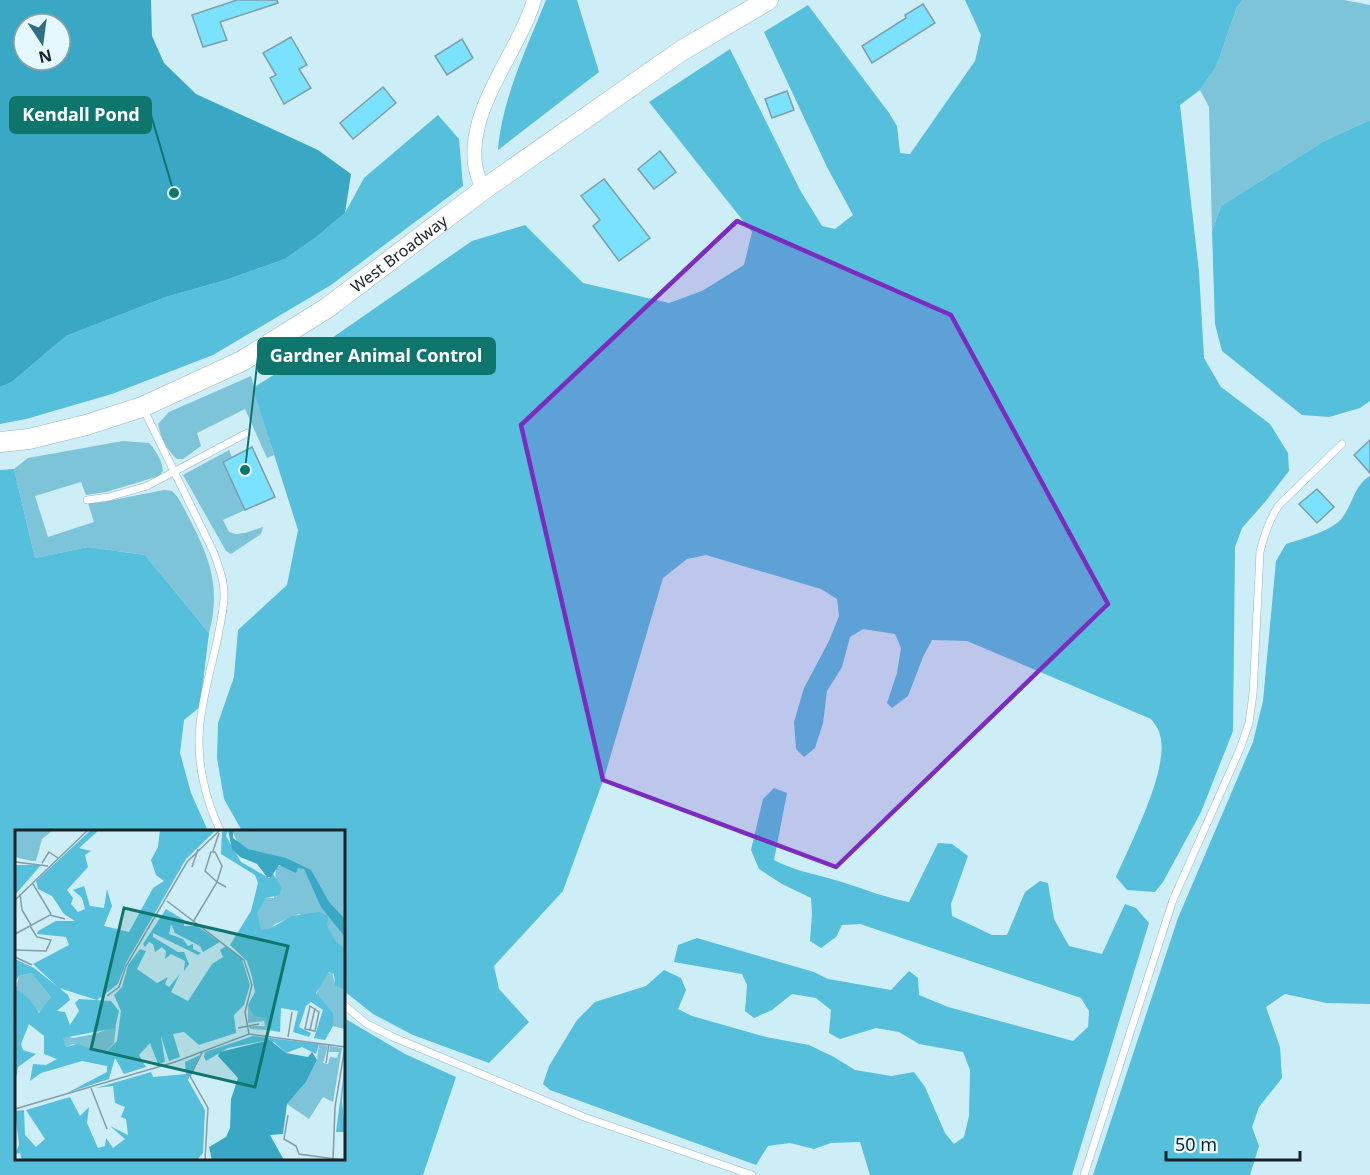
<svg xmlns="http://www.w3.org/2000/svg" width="1370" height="1175" viewBox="0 0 1370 1175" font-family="'Noto Sans',sans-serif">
<rect width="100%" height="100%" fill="#cdedf7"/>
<!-- green -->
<path fill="#7dc4d9" d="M1243,0h101l26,5v115l-46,21 -103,65 -9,25 -3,-124 -9,-17 16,-23 21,-60z
M251,376l23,79 -7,3 -22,-49 -48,24 4,13 -18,13h-6c-11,-10 -16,-21 -19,-35l11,-12z
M123,441l26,2c7,8 13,17 14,28l-4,5 -53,16 -20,3 -5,-13 -46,14 13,41 46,-15 -6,-19 15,-1 61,-12 8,1c8,7 12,18 17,27 21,40 32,70 20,115l-64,-78 -57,-8 -53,11 -21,-89 14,-11z
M229,450l3,7 -9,5 22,48 -22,10 6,12 7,2 9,-1 18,-6 -2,7 -30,20 -5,-3 -43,-76z"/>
<!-- forest -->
<path fill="#55bfdc" d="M546,0h31l22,72 -101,78c4,-52 29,-102 48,-150z
M965,0h278l-6,7 -21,60 -16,23 -20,15 19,167 5,86 17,29 49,37 18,29 1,18 -24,31 -23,26 -7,19 -2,184 -32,81 -38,70 -8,10 -28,-2 -11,-13c14,-33 54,-108 44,-142 -1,-6 -6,-12 -9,-16l-184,-78 -35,-1 -9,17 -15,39 -16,12 -5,-5 10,-30 4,-25 -6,-14 -32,-5 -13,8 -8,30 -15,24 -4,32 -8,25 -11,9 -8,-8 -2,-27 10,-34 25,-47 10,-25 -2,-17 -16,-10 -115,-34 -19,4 -24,19 -59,200 -41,113 -69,75 5,23 30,33 -40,41 -76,-28 -40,-21 -29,-23v-159l-102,-1 -18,-32 -7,-41 1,-35 16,-46 4,-47 49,-45 11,-55 -45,-142 76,-48 143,-99 53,-16 58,58 86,20 33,-12 42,-26 8,-33 -103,-130 81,-53 70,141 22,36 13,3 18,-14 -26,-48 -63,-135 44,-27 81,108 8,13 3,27 10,1 65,-93 6,-26z
M438,115l21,24 4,47 -132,99 -118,70 -101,39 -86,25 -26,5v-37l12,-5 54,-46 100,-39 60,-17 59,-21 30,-21 30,-25 19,-35z
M1370,120v281l-10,7 -31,9 -27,-2 -80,-64 -7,-27 -3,-93 9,-25 103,-65z
M14,469l21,89 53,-11 57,8 64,78 -9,74 -16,13 -4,33 11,40 17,38 -192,1v326h328v-140l61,36 51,23 -33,98h-423v-705z
M1370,476v528l-43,-1 -42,-9 -19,13 14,40 2,31 -23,29 -7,20 7,19 -9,29h-157l85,-257 75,-176 10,-41 13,-140 10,-17c16,-5 46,-13 56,-26 11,-14 12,-33 28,-42z
M774,788l13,5 -13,67c22,12 47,15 71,23 22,7 41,15 64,19l29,-59 14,1 16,12 -17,48 1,12 40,19h15l18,-43 15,-11 8,2 6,36 15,27 33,8 23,-50 11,4 13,15 -77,252h-202l-10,-33 -29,1 -17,6 -24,-6 -22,3 -12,19 -206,-75 -7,-6 6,-18 28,-46 18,-18 51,-16 18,-16 17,8 5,12 -8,19 14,7 74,21 43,8 25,12 21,13 36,6 23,-4 11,15 20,46 9,11 10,-7 5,-21 1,-46 -7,-18 -44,-8 -20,-12 -23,-4 -36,11 -11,-6 2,-23 -15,-12 -24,-4 -20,16 -18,8 -9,-7 2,-26 -5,-11 -68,-12 4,-17 19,-7 117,34 14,7 63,11 18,-19 9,7 1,17 29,12 125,34 15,-14 1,-16 -8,-13 -221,-74 -18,1 -6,12 -15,11 -11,-7 2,-27 -1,-16 -29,-14 -23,-15 -8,-19 12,-51z"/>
<!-- water -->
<path fill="#3aa8c4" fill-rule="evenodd" d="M0,0h151l1,36 12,27 32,31 122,56 33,24 -6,39 -30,25 -30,21 -59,21 -60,17 -100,39 -54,46 -12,5zM24,24h36v36h-36z"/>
<!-- building -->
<path fill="#7ae2ff" stroke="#7f9ea7" stroke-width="1.5" d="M237,0h40l1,3 -58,19 7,18 -24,7 -11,-32z
M923,4l12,19 -63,40 -10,-17 44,-28 -1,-3z
M291,37l16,28 -8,4 12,19 -27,16 -14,-26 6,-3 -13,-22z
M462,39l11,19 -26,17 -12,-19z
M383,87l13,16 -43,36 -13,-16z
M787,91l7,19 -22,8 -7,-19z
M660,151l16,21 -22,17 -16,-20z
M604,179l46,59 -31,23 -26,-35 7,-6 -19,-24z
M1370,440v33l-16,-18z
M252,447l23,50 -30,13 -22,-48z
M1317,489l17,18 -17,16 -18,-19z"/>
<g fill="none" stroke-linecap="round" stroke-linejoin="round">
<defs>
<path id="lane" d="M143,408l71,145c5,15 11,29 10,45 -3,42 -20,84 -24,126 -4,36 5,76 21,108
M87,500l22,-3 38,-11 100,-53
M344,1005l23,19 26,13 191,80 168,58
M1084,1175l89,-275 67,-151 9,-26 4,-29 7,-142c4,-17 9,-32 19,-47l63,-61"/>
<path id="street" d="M483,190c-3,-8 -7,-17 -8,-26 -7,-58 44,-112 59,-164"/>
<g id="secondary">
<path id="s1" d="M0,442l29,-3 57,-14 56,-18 100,-46 85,-53 156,-118 198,-139 87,-51"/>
</g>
</defs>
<!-- lane casing -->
<use href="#lane" stroke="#96b5bf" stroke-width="8"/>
<!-- street casing -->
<use href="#street" stroke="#96b5bf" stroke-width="15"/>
<!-- secondary casing -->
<use href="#secondary" stroke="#96b5bf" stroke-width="21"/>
<!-- lane -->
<use href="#lane" stroke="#fff" stroke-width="7"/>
<!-- street -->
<use href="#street" stroke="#fff" stroke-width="14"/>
<!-- secondary -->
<use href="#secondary" stroke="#fff" stroke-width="20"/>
</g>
<!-- marked area -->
<path fill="#7b2cbf" fill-opacity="0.2" stroke="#7b2cbf" stroke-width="4.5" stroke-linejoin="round" d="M737,221l214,94 157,289 -272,263 -233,-87 -82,-355z"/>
<g text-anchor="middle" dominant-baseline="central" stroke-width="4.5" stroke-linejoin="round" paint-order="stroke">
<!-- street labels -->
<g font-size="16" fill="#182428" stroke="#e4f8fe">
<text stroke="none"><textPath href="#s1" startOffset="447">West Broadway</textPath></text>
</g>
</g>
<!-- overview -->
<g transform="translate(15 830)">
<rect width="330" height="330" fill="#cdedf7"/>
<path d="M0,0h38l-11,9 -6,22h-4l-17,-4zM217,0h113v123l-46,-39 -24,10 -5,5 -1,10 -21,-14 18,-27h8l2,-32h12l-49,-20zM317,142l2,9 11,9v39l-13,-3 1,-13 -17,-18 8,-20zM16,143l20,24 -9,16 -9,-4 -16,-19 -2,2 4,-16zM233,175l5,11 14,3v11l-17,-1 -1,-3h16l-1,-5 -16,2zM101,196l-2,17 -10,11 -31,-10 -7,3 -3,-7v-5l10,3 22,-4zM304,214l9,2 -5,17 5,1 2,-7 7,1 2,-6h-10l1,-6 12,2 -9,54 -10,-5 -14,22 -22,-15 19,-22 11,-22z" fill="#7dc4d9"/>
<path d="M76,0h8l-20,18 12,3 -6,4 3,12 -21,23 6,8 -2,6 7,8 7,-3 -3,-11 -9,-8 11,-4 6,20 14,2 3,-19 5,17 -8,20 25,6 24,-44 11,-7 -8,-6 -5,-15 7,-13 2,-17h56l-30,29 -60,104 -8,21 -21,16 -38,-12 -26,-24 36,-19 -3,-8 -29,-3 1,-3 18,-10h19l-11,-7 -12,-18 -14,-7 -2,-8zM213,0l-2,6 15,26 28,16 4,-4 9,14 -3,7 -13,3 -9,15 4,17 8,-1 23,-13 27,-4 9,4 -1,10 9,16 9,6v42l-10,-5 -1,-11 -5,-2 -13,21 17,20v13l-8,14 -11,-2 9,-28 -12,-8 -5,4 -7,21 12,6 -2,4 -16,-5 5,-21 -17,-3 -1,24 -13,-2 -1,-11 -13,-3 -5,-11 7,-13 -3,-15 -5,-16 -17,-16 21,-34 7,-28 -3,-8 -34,-21 1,-22zM0,35h26l-26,30zM151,79l18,11v6h13l23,16 -17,10 -3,-6 -25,-13 -4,-9 -2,10 14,5 5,7 5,-2v5l8,4 -3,2 -45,-22v4l25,15h6l5,12 -5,7 1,-10 -14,-7 -6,5 1,-8 -4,-4 -7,5 -2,-8 -4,-2 -4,5 -2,-3zM211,116l16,13 8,26 -6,20 -10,10 2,18 -37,12 -15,-13 -11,2 7,23 -11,4 -8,-25 4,26 -7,2 -8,-21 -11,12 7,12 -22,7 -9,-16 -6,21 -42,14 40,-21v-6l-25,-5 -41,12 -11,8 3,-17 13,1 11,-6 -13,-5v-18l-15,-12 -8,20 2,6 13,4 -18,13 -3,16v-91l2,-2 12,9 10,14 12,-16 -20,-24 -12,3 -4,6v-23l19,9 34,27 2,5 -13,11 8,1 5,13 9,-14 -4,-8 4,-4 32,2 8,10 -4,17 -52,10 3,9 12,-3 26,10 13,-13 4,-30 -7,-16 8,-8 6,-22 12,-16 6,2 -9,18 20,14 11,-6 -3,7 4,3 11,-13 -9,18 17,9 24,-37 11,-7 -3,-7zM238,206l66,8 -3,10 -14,-7 -16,6 -12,-11 -10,-1 -36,7 -22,13 -2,-4 1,-5zM185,225l-12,25 17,30 -2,43 -6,7h-175l-2,-7 -5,1 4,-9 -4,-34 9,-1 1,25 11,12 9,-8 -19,-29 44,-13 10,19 9,-9 -2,16 11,25 7,-2 1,-8 7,10 12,-9 -15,-13 18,9 -2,-16 -5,-2 4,-10 -10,-4 -2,-17 -17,2 55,-16 2,5 33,-3 -1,-12zM330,234l-3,37 3,31h-9z" fill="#55bfdc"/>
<path d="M213,0h5v8l15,11 38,9 25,12 18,32 16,17v18l-24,-30 -17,-38 -6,-1 -2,5 -17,-8 -8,12h-4l-10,-13 -17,-7 -8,-8zM255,210l16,13 22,4 4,-5 5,8 -11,22 -19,22 -4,30 -13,1 14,25h-72l-3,-13 17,-10 4,-9 1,-29 7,-21 -20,-22 2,-4z" fill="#3aa8c4"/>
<path fill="none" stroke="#859da4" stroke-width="1.5" d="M198,21l6,-18M196,22h4l7,14 -5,16 -12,-11zM0,32l33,4M27,33l7,-11 9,6M177,37l6,-18M18,54l18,30M5,64l2,16 9,15M0,70l73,-70M152,71l77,59 8,25 -7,27 4,22M178,92l24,-40 9,5M0,104l35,-19 15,4M0,120l31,1 5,-11 -14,-3 -7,-11M0,127l17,8M92,166l12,-9 7,-21 61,-104 33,-32M295,176l9,6 -4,19 -10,-2zM223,198l21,-4M295,200l5,-22M273,207l4,-25M188,221l-13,25 18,32 -3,52M311,233l3,-19M76,258l16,41M0,279l160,-47 74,-28 96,13M273,285l-4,24 12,7 3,8 43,6M318,330l2,-53 10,-60"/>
<path fill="#0f766e" fill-opacity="0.15" stroke="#0f766e" stroke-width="3" d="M109,78l164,38 -33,141 -164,-38z"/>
<rect width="330" height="330" fill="none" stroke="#182428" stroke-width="3"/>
</g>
<!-- callouts -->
<path fill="none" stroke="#0f766e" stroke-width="2" d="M174 193L151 115M245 470L258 356"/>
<g fill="#0f766e" stroke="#e4f8fe" stroke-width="2">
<circle cx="174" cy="193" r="6"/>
<circle cx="245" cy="470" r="6"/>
</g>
<g fill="#0f766e" stroke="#0f766e" stroke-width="2">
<rect x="10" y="97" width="141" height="36" rx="6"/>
<rect x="258" y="338" width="237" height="36" rx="6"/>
</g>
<g font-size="18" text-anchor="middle" font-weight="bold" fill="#fff">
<text x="81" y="121">Kendall Pond</text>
<text x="376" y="362">Gardner Animal Control</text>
</g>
<!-- north arrow -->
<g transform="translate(42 42) rotate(167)"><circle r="28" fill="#e4f8fe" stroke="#92a3a8" stroke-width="1.5"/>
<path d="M0-4.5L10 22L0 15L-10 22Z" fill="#2e7082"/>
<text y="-9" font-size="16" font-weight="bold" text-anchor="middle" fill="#182428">N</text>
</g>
<!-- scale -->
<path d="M1166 1151v9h134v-9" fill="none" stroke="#182428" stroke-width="3"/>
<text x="1175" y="1151" font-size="18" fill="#182428" stroke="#e4f8fe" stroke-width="4.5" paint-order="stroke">50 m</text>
</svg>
